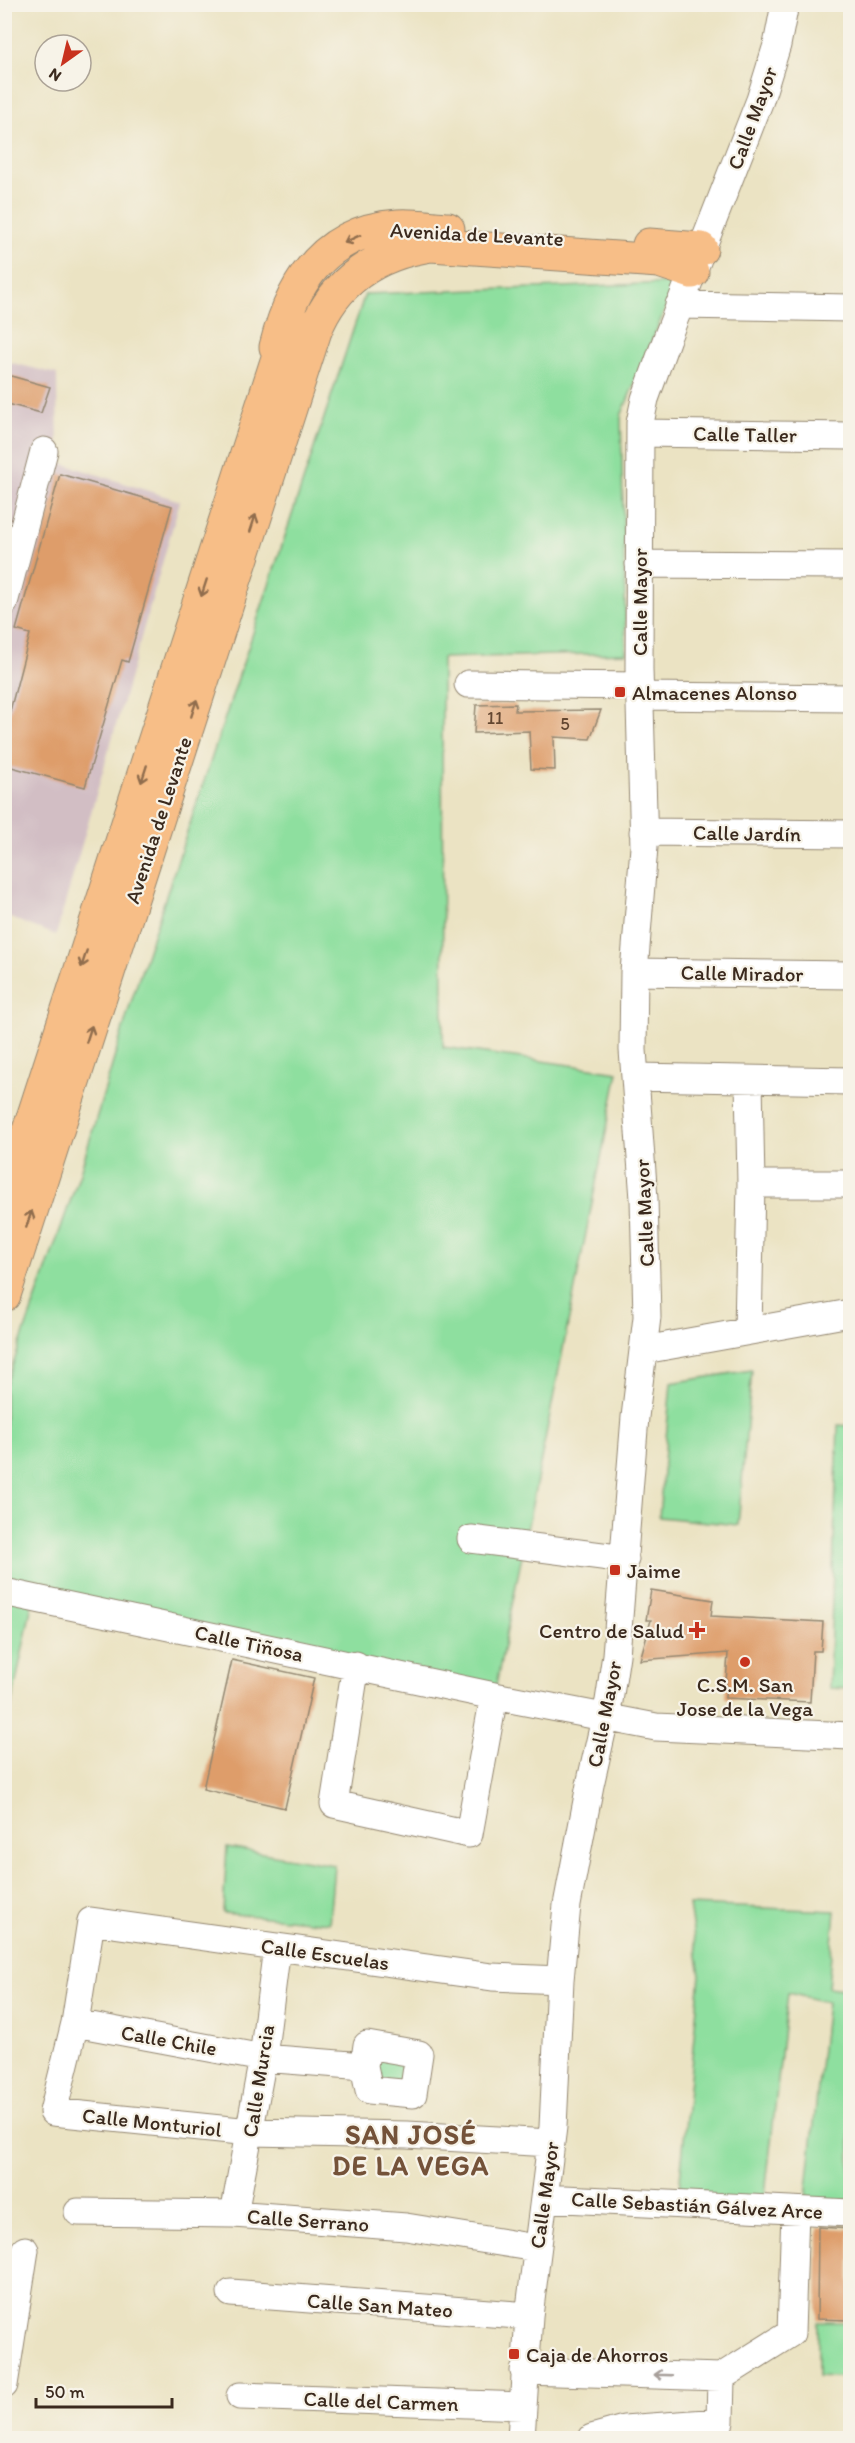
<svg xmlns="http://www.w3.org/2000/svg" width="855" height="2443" viewBox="0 0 855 2443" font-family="Itim,sans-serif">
<rect width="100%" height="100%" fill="#f7f3e8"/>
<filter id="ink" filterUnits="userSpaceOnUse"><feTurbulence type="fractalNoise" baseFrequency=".0167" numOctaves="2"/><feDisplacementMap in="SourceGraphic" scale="12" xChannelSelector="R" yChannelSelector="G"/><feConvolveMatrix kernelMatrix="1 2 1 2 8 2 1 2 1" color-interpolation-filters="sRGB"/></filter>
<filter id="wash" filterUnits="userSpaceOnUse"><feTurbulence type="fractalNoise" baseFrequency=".008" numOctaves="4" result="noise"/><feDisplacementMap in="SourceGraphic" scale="24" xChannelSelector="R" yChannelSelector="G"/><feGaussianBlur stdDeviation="1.35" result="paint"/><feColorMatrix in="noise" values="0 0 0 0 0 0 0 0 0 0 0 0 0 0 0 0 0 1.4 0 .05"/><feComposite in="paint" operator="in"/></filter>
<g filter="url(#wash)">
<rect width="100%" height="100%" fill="#ebe3c3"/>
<!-- industrial -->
<path fill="#d2bec4" d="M4,361l53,13 1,88 122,39 -124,434 -51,-19z"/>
<!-- green -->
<path fill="#8edf9f" stroke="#64845e" stroke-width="1.5" d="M676,283l-55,133 5,237 -184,5 1,389 175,25 -124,624 -461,-97 -28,137v-349l74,-211 52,-174 234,-708z
M752,1370l-14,155 -79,-8 12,-134z
M838,1425l12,1v263l-21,-1z
M227,1847l107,18 -5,58 -106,-10z
M689,1905l146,6 -7,76 22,3v219l-45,-2 22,-205 -39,-9 -24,210 -86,-3 22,-225z
M370,2050l44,8 -3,26 -44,-4z
M818,2322h32v56l-32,-2z"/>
<g id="blocks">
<!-- building -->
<path fill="#de9d6a" d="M4,374l46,13 -9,26 -37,-10z
M60,474l112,32 -44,156 -6,-2 -37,127 -81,-22v-31l26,-100 -14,-4z
M516,704l-1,7 86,-1 -11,29 -36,-2 1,33 -24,-1 -2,-38 -55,2 2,-28z
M651,1590l62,10 -2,16 112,6 -2,29h-8l-3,51 -85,-4 3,-45 -88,7 11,-40h-5z
M232,1660l82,18 -29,130 -82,-19z
M818,2227l32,2v91l-33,-1z"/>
</g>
</g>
<g filter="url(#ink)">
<use href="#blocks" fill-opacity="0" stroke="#938670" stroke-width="1.5"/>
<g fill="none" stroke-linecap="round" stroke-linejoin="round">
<defs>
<path id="minor" d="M679,305l171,3
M640,433l210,3
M639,564l211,1
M4,603l40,-152
M468,684l172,2
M640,696l210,2
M643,832l207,2
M634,972l216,3
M635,1077l215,4
M751,1184h99
M748,1331l3,-147 -2,-103
M644,1350l206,-37
M471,1539l154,20
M4,1592l490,104 162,31 194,9
M356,1665l-22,139 135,30 25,-138
M75,2023l188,35 101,8
M367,2045l52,9 -6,40 -44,-4 -5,-24z
M551,2143l-144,-8 -157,-3 -197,-20 22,-89 16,-102 401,56 68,3
M544,2198l306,15
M78,2212l156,2 172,13 130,21
M234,2214l29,-156 14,-111
M231,2293l298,23
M524,2371l197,6 70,-44 4,-122
M4,2385l21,-135
M240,2396l282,10
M521,2438l8,-122 24,-189 7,-147 7,-75 23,-120 19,-84 7,-46 19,-238 12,-100 -3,-118 -11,-149 1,-78 10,-125 -5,-178 1,-246 5,-24 22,-61 93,-238 17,-55 8,-41
M592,2438l32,-9 96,-7 1,-45"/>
<path id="major" d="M649,245l52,4
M276,347c16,-65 49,-116 122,-121 16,-1 34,2 50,3
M4,1208l282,-875 10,-7 8,1 8,10 -2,8
M4,1295l311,-964c20,-51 63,-78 116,-86l228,16 33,11"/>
</defs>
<!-- minor casing -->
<use href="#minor" stroke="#938670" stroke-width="29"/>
<!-- major casing -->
<use href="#major" stroke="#938670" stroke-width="35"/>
<!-- minor -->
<use href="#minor" stroke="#fff" stroke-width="27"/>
<!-- major -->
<use href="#major" stroke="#f7be87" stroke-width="33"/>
</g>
<!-- one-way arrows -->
<defs><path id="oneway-shaft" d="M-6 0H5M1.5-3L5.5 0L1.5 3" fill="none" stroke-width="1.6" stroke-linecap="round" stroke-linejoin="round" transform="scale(1.5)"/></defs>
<g stroke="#906d4d">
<use href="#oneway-shaft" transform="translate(352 239) rotate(155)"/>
<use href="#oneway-shaft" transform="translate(253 523) rotate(-72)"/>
<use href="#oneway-shaft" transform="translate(204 588) rotate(108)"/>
<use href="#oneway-shaft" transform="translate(194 708) rotate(-72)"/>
<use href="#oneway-shaft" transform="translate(144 774) rotate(108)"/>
<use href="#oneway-shaft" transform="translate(84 959) rotate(108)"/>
<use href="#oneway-shaft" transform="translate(89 1034) rotate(-72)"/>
<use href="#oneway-shaft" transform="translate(29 1219) rotate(-72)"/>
</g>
<use stroke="#a79f9a" href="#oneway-shaft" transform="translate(663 2375) rotate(-178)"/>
</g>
<!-- markers -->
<g fill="#c8321e" stroke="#f7f3e8" stroke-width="2">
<rect x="614" y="686" width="12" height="12" rx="3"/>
<rect x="609" y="1564" width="12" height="12" rx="3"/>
<path d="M694 1621h6v6h6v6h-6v6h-6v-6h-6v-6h6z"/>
<circle cx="745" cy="1662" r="6"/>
<rect x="508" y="2348" width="12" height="12" rx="3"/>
</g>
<g text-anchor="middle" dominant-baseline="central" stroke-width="4.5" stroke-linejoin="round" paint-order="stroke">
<!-- number labels -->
<g font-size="18" fill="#644731">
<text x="495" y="718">11</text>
<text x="565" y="724">5</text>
</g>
<!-- street labels -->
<g font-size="21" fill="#3b2a1e" stroke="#f7f3e8">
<text transform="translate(752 118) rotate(-70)">Calle Mayor</text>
<text transform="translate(477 234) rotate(3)">Avenida de Levante</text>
<text transform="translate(745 434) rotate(1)">Calle Taller</text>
<text transform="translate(639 602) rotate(-90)">Calle Mayor</text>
<text transform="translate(158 820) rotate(-72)">Avenida de Levante</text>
<text transform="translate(747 833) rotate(1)">Calle Jardín</text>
<text transform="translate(742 973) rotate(1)">Calle Mirador</text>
<text transform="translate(644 1213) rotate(-93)">Calle Mayor</text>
<text transform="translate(249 1643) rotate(12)">Calle Tiñosa</text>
<text transform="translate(604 1714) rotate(-79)">Calle Mayor</text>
<text transform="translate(325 1954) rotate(8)">Calle Escuelas</text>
<text transform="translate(169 2040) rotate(10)">Calle Chile</text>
<text transform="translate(258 2081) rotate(-81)">Calle Murcia</text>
<text transform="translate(152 2122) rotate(6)">Calle Monturiol</text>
<text transform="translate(544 2195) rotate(-82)">Calle Mayor</text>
<text transform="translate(697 2205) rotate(3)">Calle Sebastián Gálvez Arce</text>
<text transform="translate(308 2220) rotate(4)">Calle Serrano</text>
<text transform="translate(380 2305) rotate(4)">Calle San Mateo</text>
<text transform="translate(381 2401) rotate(2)">Calle del Carmen</text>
</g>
<!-- poi labels -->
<g font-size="21" fill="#3b2a1e" stroke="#f7f3e8" text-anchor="start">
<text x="632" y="692">Almacenes Alonso</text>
<text x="627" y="1570">Jaime</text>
<text x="684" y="1630" text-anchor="end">Centro de Salud</text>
<text x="745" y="1684" text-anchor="middle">C.S.M. San<tspan x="745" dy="24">Jose de la Vega</tspan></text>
<text x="526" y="2354">Caja de Ahorros</text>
</g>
<!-- district labels -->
<g font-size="27" font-weight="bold" letter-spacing="1.5" fill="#745239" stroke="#f7f3e8">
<text x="411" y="2134">SAN JOSÉ<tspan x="411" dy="31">DE LA VEGA</tspan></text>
</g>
</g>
<!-- margin -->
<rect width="855" height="2443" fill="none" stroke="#f7f3e8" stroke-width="24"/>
<!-- north arrow -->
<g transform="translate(63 63) rotate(214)"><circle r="28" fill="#f7f3e8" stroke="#aca397" stroke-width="1.5"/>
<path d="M0-4.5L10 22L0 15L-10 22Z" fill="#c8321e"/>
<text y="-9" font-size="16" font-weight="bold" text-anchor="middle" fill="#3b2a1e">N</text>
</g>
<!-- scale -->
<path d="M36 2398v9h136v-9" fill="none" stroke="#3b2a1e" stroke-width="3"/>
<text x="45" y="2398" font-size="18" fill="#3b2a1e" stroke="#f7f3e8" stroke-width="4.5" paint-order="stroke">50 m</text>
</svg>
